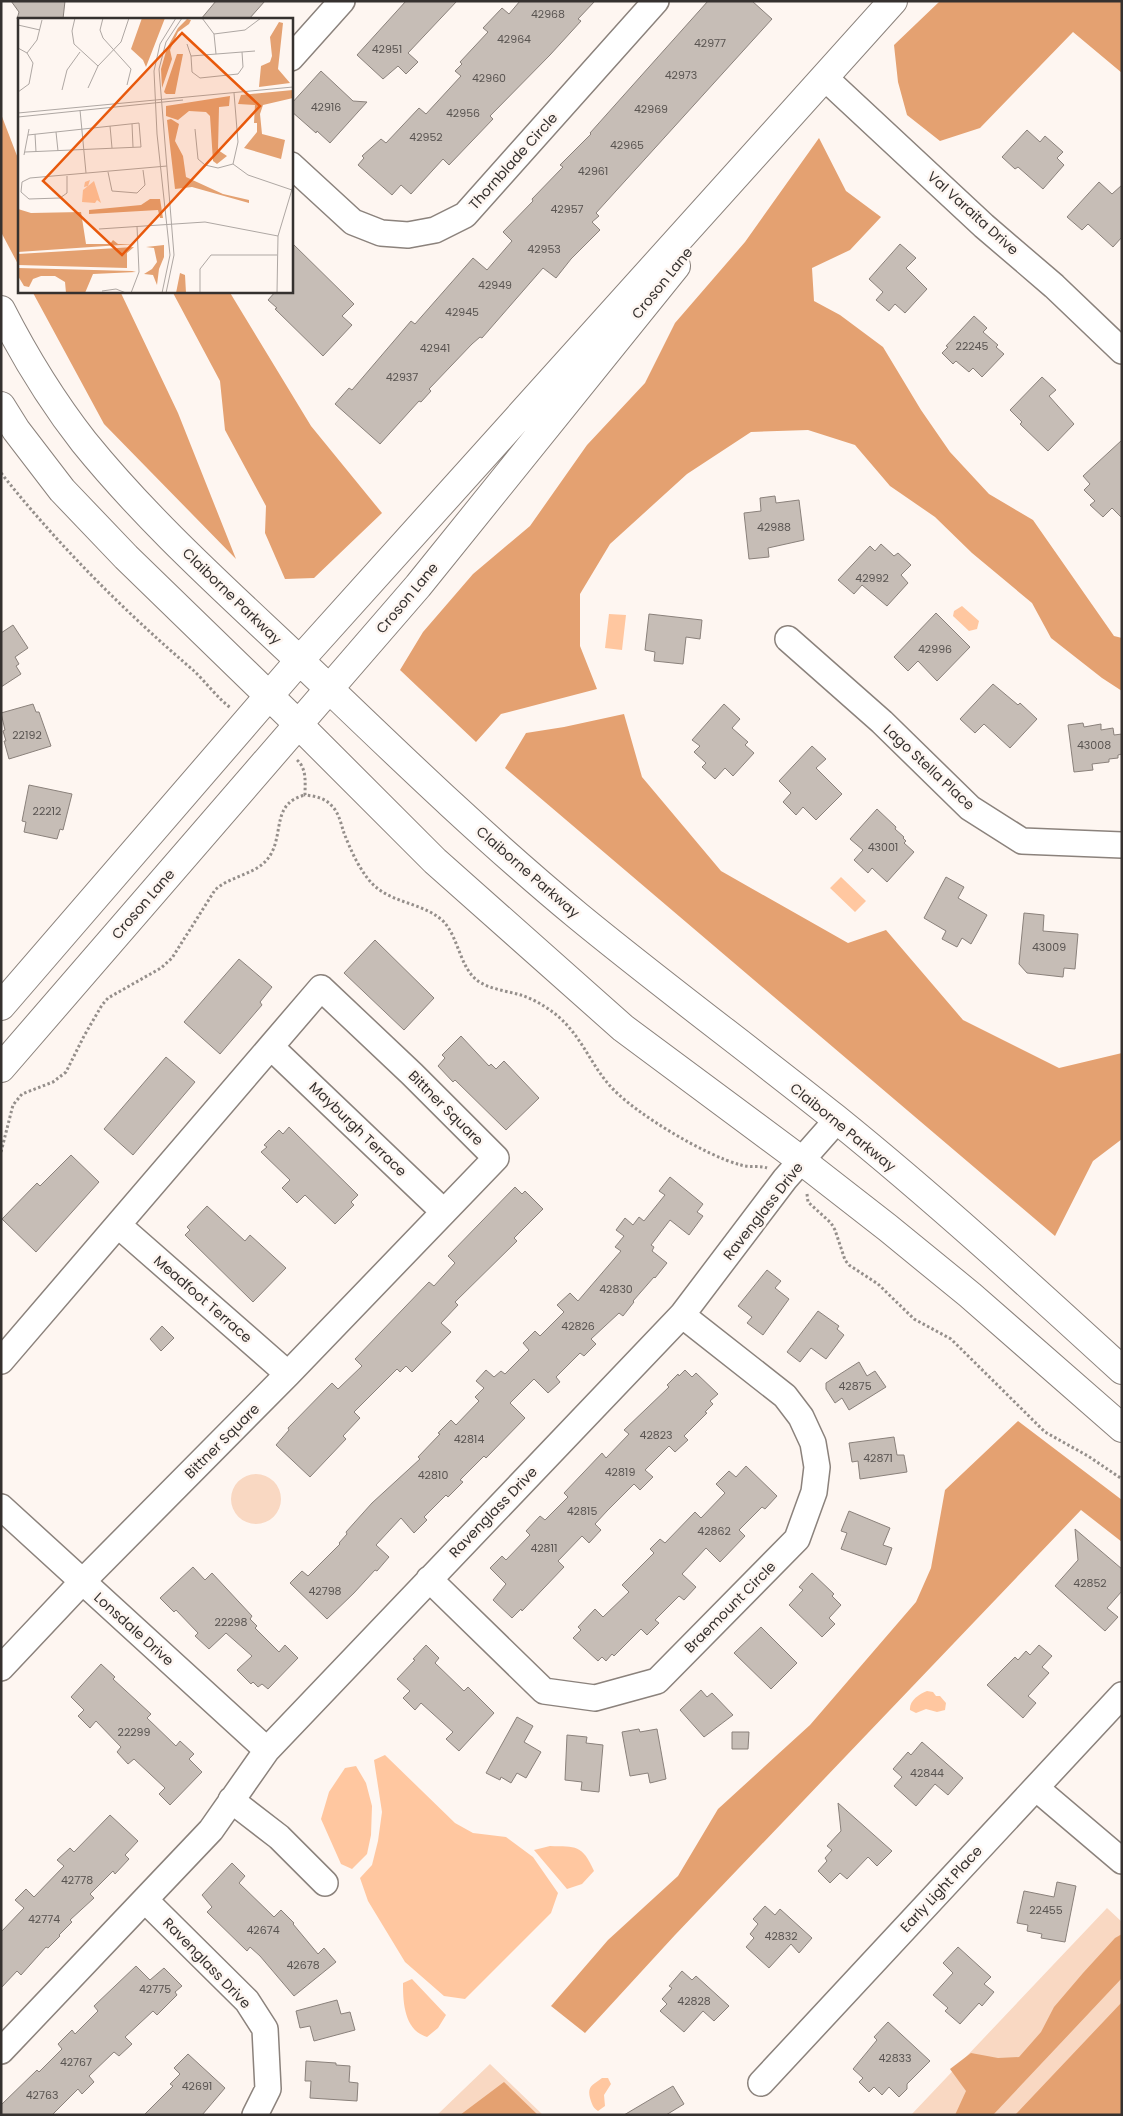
<svg xmlns="http://www.w3.org/2000/svg" width="1123" height="2116" viewBox="0 0 1123 2116" font-family="Poppins,sans-serif">
<rect width="100%" height="100%" fill="#fef6f1"/>
<!-- green -->
<path fill="#f9d8c2" d="M231 1499a25 25 0 1 1 50 0a25 25 0 1 1-50 0Z
M1107,1908l15,14v193h-211z
M490,2064l53,51h-106z"/>
<!-- forest -->
<path fill="#e4a171" d="M940,1h182v72l-49,-41 -93,96 -40,13 -33,-26 -9,-33 -4,-37z
M1,114l18,47v105l-18,-34z
M819,138l27,53 35,26 -31,33 -38,18 2,33 26,14 43,32 38,63 29,42 39,42 44,26 81,116 8,2v53l-20,-13 -51,-40 -19,-35 -60,-50 -37,-36 -45,-31 -35,-41 -47,-15 -57,2 -64,42 -77,70 -30,50v52l17,43 -96,25 -25,28 -76,-72 23,-38 50,-58 57,-48 57,-81 58,-62 30,-60 70,-81z
M32,291h88l58,122 58,146 -132,-135z
M172,291h57l82,135 71,87 -68,65 -29,1 -20,-46 1,-27 -41,-76 -5,-49z
M624,714l18,63 79,94 127,72 38,-13 77,90 96,48 63,-15v86l-29,22 -38,75 -550,-468 21,-35 38,-6z
M1018,1421l104,79v42l-41,-32 -406,425 -90,98 -34,-27 57,-66 70,-64 40,-67 92,-84 106,-123 15,-34 14,-78z
M1122,1934v44l-129,137h-38l11,-24 -16,-22 21,-16 27,5 21,-1 22,-25 13,-25 29,-34 32,-35z
M1122,2002v113h-107z
M504,2082l34,33h-78z"/>
<!-- water -->
<path fill="#ffc7a0" d="M962,606l17,15 -2,8 -8,2 -16,-15 1,-5z
M609,614l17,1 -4,35 -17,-2z
M841,877l25,24 -11,11 -25,-24z
M927,1691l6,1 3,4h4l6,7 -1,7 -8,2 -11,-3 -10,4 -6,-3c-1,-9 9,-16 17,-19z
M385,1755l70,68 18,10 33,4 27,20 25,36 -7,20 -86,86 -21,-3 -39,-34 -37,-61 -8,-23 12,-13 6,-24 4,-29 -8,-52z
M356,1766l10,17 6,23 -1,29 -4,19 -15,15 -11,-5 -20,-45 8,-27 16,-24z
M550,1846c26,1 32,-2 44,25l-12,13 -15,5 -33,-39z
M412,1979l34,36 -8,13 -11,9c-23,-7 -24,-35 -24,-54z
M602,2078h6l3,6 -7,11 1,11 -7,5c-5,-3 -6,-7 -8,-13 -3,-12 3,-13 12,-20z"/>
<!-- building -->
<path fill="#c6bdb6" stroke="#8a817b" d="M11,1h54l-2,18h-46l2,-7z
M216,1h49l-16,18h-48z
M406,1h51l-49,52 10,9 -12,12 -8,-8 -15,13 -26,-24z
M520,1h75l-17,18 3,2 -31,34 -60,61 3,3 -44,46 -6,-6 -32,35 -10,-9 -9,10 -34,-30 6,-7 -2,-2 19,-17 5,4 33,-35 7,6 35,-38 -6,-5 7,-7 -2,-2 28,-30 -5,-4 19,-20 7,6z
M708,1h44l20,18 -176,194 3,3 -7,6 8,8 -29,29 -15,19 -13,-10 -61,70 -2,-1 -8,7 -43,45 2,2 -10,11 -2,-1 -39,43 -45,-40 14,-16 3,2 59,-69 4,3 58,-66 14,12 25,-29 -9,-9 30,-31 -1,-2 31,-32 -3,-2 31,-31 -1,-1z
M321,71l32,30 14,1 -37,41 -13,-12 -1,2 -25,-22v-7z
M1027,130l13,12 5,-6 18,16 -6,6 7,7 -21,24 -25,-22 -3,2 -13,-12z
M1099,182l13,12 10,-9v52l-9,10 -25,-23 -6,6 -15,-13z
M291,242l63,62 -12,12 10,9 -29,31 -48,-47 2,-1 -9,-8 8,-9h15z
M900,244l16,14 -10,10 21,21 -22,24 -10,-9 -6,7 -13,-11 7,-8 -14,-13z
M974,316l13,12 -4,4 15,13 -2,2 8,7 -22,23 -9,-9 -4,4 -13,-11 -3,3 -11,-11 6,-6 -2,-1z
M1042,377l14,13 -7,6 25,28 -26,27 -28,-27 2,-2 -12,-12z
M1122,440v78l-10,-10 -9,9 -13,-12 5,-4 -11,-11 6,-6 -7,-8z
M775,496l1,7 23,-3 5,40 -36,8 1,9 -20,2 -5,-46 17,-2 -1,-13z
M881,544l13,12 4,-3 13,12 -10,10 7,8 -21,23 -25,-21 -8,9 -16,-14 32,-34 5,5z
M936,613l34,34 -33,34 -19,-20 -10,10 -14,-14z
M649,614l53,6 -2,19 -14,-2 -3,27 -29,-3 1,-9 -10,-2z
M13,625l15,23 -13,9 4,7 -3,2 5,8 -20,13v-54z
M993,684l25,21 2,-2 17,16 -27,29 -26,-24 -9,9 -15,-14z
M33,704l3,8h3l12,34 -42,13 -5,-18h2l-3,-10 2,-1 -4,-17z
M724,704l16,15 -8,9 16,14 -3,3 9,8 -21,23 -8,-8 -10,11 -13,-12 4,-4 -12,-11 6,-6 -8,-6z
M1083,723l1,4 17,-3v6l12,-2 1,7 8,-1v20l-4,1v3l-9,1v3l-17,2 1,6 -19,2 -6,-47z
M812,746l14,13 -10,9 26,26 -26,26 -13,-13 -7,8 -13,-13 8,-9 -12,-12z
M29,785l43,9 -9,36 -3,-1 -3,10 -33,-7 2,-10 -4,-1z
M877,809l19,18 -1,2 9,8 -1,1 3,3 -2,2 10,9 -27,30 -15,-14 -4,5 -14,-13 9,-10 -13,-11z
M946,877l18,10 -6,11 29,17 -16,29 -9,-6 -5,9 -15,-8 4,-8 -22,-13z
M1024,913l20,2 -1,16 35,3 -3,35 -11,-1 -1,9 -36,-4 -8,-9z
M375,940l59,58 -30,32 -60,-57z
M239,959l33,28 -12,15 2,3 -42,49 -36,-32z
M461,1036l28,30 2,-2 5,5 8,-8 35,37 -33,32 -51,-50 -2,2 -15,-16 7,-8 -3,-3z
M166,1057l29,25 -62,73 -29,-26z
M289,1127l69,68 -7,7 3,3 -19,19 -30,-29 -8,8 -15,-15 8,-8 -29,-28 6,-5 -3,-2 15,-15 4,4z
M71,1155l28,27 -63,70 -34,-33 35,-36 3,3z
M670,1177l33,27 -6,8 6,4 -14,19 -19,-15 -19,25 3,2 -2,4 15,12 -12,15 -1,-1 -21,24 1,1 -11,14 -4,-3 -28,26 5,5 -12,12 -4,-3 -24,24 4,5 -12,11 -14,-14 -24,24 15,15 -39,40 -2,-2 -24,24 3,2 -15,15 -2,-2 -22,22 3,3 -13,13 -13,-15 -25,27 13,12 -12,14 -2,-1 -21,23 -27,26 -37,-36 12,-12 6,5 32,-32 -1,-1 8,-9 -1,-2 26,-29 48,-44 -2,-2 22,-23 -2,-1 13,-13 5,5 23,-24 -4,-4 9,-9 -8,-7 10,-11 8,7 7,-6 4,3 24,-24 -6,-7 12,-12 5,5 24,-24 -7,-7 13,-12 8,8 43,-50 -6,-4 9,-11 -8,-6 9,-12 8,7 6,-8 5,4 21,-26 -6,-4z
M515,1187l7,7 3,-3 18,18 -29,29 3,3 -62,61 3,3 -17,18 10,9 -39,40 -6,-6 -6,6 -3,-3 -43,43 6,6 -17,18 3,3 -36,38 -34,-32 13,-15 -1,-2 44,-45 6,6 24,-23 -7,-7 74,-77 5,4 21,-23 -7,-7z
M207,1206l38,35 5,-6 36,33 -33,34 -68,-67 5,-5 -3,-3z
M767,1270l14,11 -6,7 14,11 -26,36 -16,-12 5,-6 -14,-11z
M818,1311l21,15 -2,3 7,6 -18,24 -15,-11 -11,14 -13,-10z
M162,1326l12,12 -13,13 -11,-12z
M859,1362l8,14 8,-5 11,16 -37,23 -7,-12 -7,5 -9,-14v-6z
M685,1370l7,7 4,-4 22,21 -8,7 3,3 -8,8 2,1 -23,23 4,4 -13,12 -6,-6 -24,24 8,7 -13,13 -6,-6 -27,27 -12,13 6,6 -12,13 -7,-7 -24,25 6,6 -42,44 -1,-2 -9,9 -19,-18 13,-16 -16,-16 12,-12 4,4 24,-25 -4,-4 14,-15 5,4 23,-23 -4,-4 38,-40 4,5 23,-24 -5,-4 45,-43 -2,-2 11,-11 1,2z
M894,1437l3,18h7l3,17 -47,7 -2,-18 -6,1 -3,-19z
M746,1466l31,30 -12,13 -3,-2 -23,23 6,6 -25,26 -14,-14 -24,26 14,13 -12,13 -5,-4 -24,24 4,3 -12,12 -6,-6 -27,27 -2,-2 -6,7 -4,-4 -4,4 -25,-23 8,-8 -3,-3 17,-18 8,8 26,-25 -7,-7 32,-32 -4,-4 10,-10 5,4 30,-31 6,6 24,-25 -9,-9 13,-13 7,6z
M849,1511l41,17 -7,17 9,3 -6,17 -45,-16 6,-16 -6,-2z
M1075,1529l47,40v22l-15,17 11,9 -13,14 -50,-45 23,-26z
M193,1567l12,13 7,-7 40,43 -2,3 7,7 -2,2 24,24 6,-7 13,13 -30,31 -6,-5 -4,3 -5,-5 -2,2 -14,-14 15,-14 -26,-23 -17,16 -14,-13 3,-3 -22,-23 -2,2 -14,-14z
M812,1573l22,21 -2,2 9,9 -12,13 6,6 -13,13 -33,-32 14,-15 -4,-3z
M761,1627l36,36 -26,26 -37,-36z
M426,1645l13,13 -4,5 29,28 4,-4 26,26 -35,38 -13,-12 7,-7 -32,-29 -6,7 -12,-12 7,-7 -13,-12 18,-19 -2,-1z
M1039,1645l13,11 -10,11 7,6 -21,23 8,7 -13,15 -36,-33 28,-28 3,3 8,-9 4,4z
M101,1664l14,13 -2,2 38,35 -4,4 29,28 4,-5 14,13 -5,5 13,13 -32,33 -11,-11 6,-6 -31,-29 -6,5 -11,-12 4,-5 -25,-26 -6,7 -12,-12 6,-6 -13,-13z
M701,1690l6,7 5,-4 21,22 -29,22 -24,-27z
M517,1717l16,9 -9,16 17,10 -15,26 -9,-5 -6,10 -10,-6 -1,3 -14,-7z
M639,1729l1,3 17,-3 9,50 -16,4 -2,-10 -18,3 -8,-44z
M732,1732h17l-1,17h-16z
M567,1735l20,2 -1,6 17,2 -4,47 -18,-2 1,-8 -17,-2z
M922,1742l41,36 -15,17 -13,-11 -19,22 -22,-20 8,-9 -9,-8 15,-17 3,3z
M838,1803l54,48 -15,15 -9,-9 -21,22 -7,-6 -10,10 -12,-12 9,-10 -2,-3 7,-8 -5,-4 14,-15z
M110,1815l28,26 -13,14 4,4 -14,15 -2,-3 -23,23 4,4 -24,22 2,2 -13,13 1,1 -12,12 -2,-1 -25,28 -4,-4 -16,17v-56l23,-24 -9,-8 11,-11 8,8 30,-31 -7,-6 13,-12 4,4z
M232,1863l13,13 -6,7 35,34 7,-7 13,13 -1,1 25,30 6,-6 12,14 -42,34 -34,-40 -10,-9 -3,4 -40,-39 5,-5 -10,-12z
M1057,1882l19,4 -11,56 -24,-4 1,-4 -15,-3 1,-6 -11,-2 7,-32 30,6z
M765,1906l10,9 5,-6 32,29 -13,15 -8,-9 -22,24 -23,-21 8,-9 -4,-4 8,-10 -5,-5z
M958,1947l33,30 -7,7 10,8 -12,14 -3,-3 -19,21 -15,-13 3,-3 -15,-13 20,-22 -10,-10z
M136,1966l14,14 14,-12 18,18 -7,6 2,3 -20,20 -4,-4 -28,26 7,7 -13,12 -5,-4 -25,24 5,6 -12,12 -4,-5 -26,26h-51v-10l36,-35 2,2 23,-23 -4,-5 14,-14 3,4 23,-23 -4,-5z
M682,1971l10,9 4,-4 33,30 -15,15 -11,-10 -19,21 -24,-21 7,-7 -5,-5 10,-11 -3,-2z
M337,2000l4,14 9,-2 5,18 -41,11 -4,-15 -10,2 -4,-17z
M888,2022l42,39 -23,23v5l-8,8 -10,-10 -7,8 -8,-8 -5,5 -10,-10 4,-4 -10,-9 24,-29 -3,-3z
M188,2054l37,34 -23,27h-58l29,-29 -3,-2 10,-10 -6,-6z
M306,2061l30,2v2l14,1 -1,16 9,1 -1,18 -47,-3 1,-17h-6z
M673,2086l11,18 -18,11h-42z"/>
<g fill="none" stroke-linecap="round" stroke-linejoin="round">
<defs>
<path id="minor" d="M291,58l51,-57
M824,77l160,149 70,60 68,65
M291,165l62,57 28,11 27,2 27,-5 30,-15 191,-214
M788,639l94,83 88,86 52,33 100,4
M271,1047l173,165
M118,1225l170,149
M1,1361l320,-373 91,86 84,84 -208,216 -206,208 -81,86
M1,1507l266,243
M429,1579l115,112 51,7 62,-17 140,-142 17,-47 3,-25 -4,-24 -12,-26 -16,-21 -103,-81
M1036,1788l86,73
M231,1800l48,37 46,46
M145,1900l102,101 18,28 3,60 -13,26
M1,2051l210,-221 56,-80 415,-435 103,-136 52,-59
M761,2083l361,-388"/>
<path id="major" d="M1,310c24,47 51,91 83,132 64,79 140,147 213,216 92,88 183,177 281,258 84,69 172,134 257,202 99,80 193,166 287,252
M1,406l15,24 46,60 64,67 172,167 137,137 188,167 179,133 86,67 82,67 152,133
M1,1006l298,-345 594,-660
M1,1068l417,-482 258,-320"/>
</defs>
<!-- minor casing -->
<use href="#minor" stroke="#8b827c" stroke-width="28"/>
<!-- major casing -->
<use href="#major" stroke="#8b827c" stroke-width="30"/>
<!-- path -->
<path stroke="#958f8b" stroke-width="3" stroke-dasharray="2.5 2.5" stroke-linecap="butt" d="M1,473c58,73 122,137 192,197 12,11 26,30 38,38
M297,760c10,9 8,22 8,35 10,1 20,3 27,11 7,7 9,18 12,27 7,18 18,43 33,55 20,16 49,16 67,34 15,17 16,46 34,59 13,9 31,10 46,15 13,5 26,13 36,22 23,21 32,49 52,70 24,26 94,68 129,77 9,3 17,0 26,3
M1,1152l12,-47 9,-11 31,-12 13,-10 18,-36 18,-31 6,-7 53,-30 11,-10 43,-68c17,-16 46,-15 57,-38 11,-22 1,-49 33,-57
M807,1194l1,8 23,21 4,7 10,30 4,5 29,19 36,35 37,20 94,93 43,24 34,23"/>
<!-- minor -->
<use href="#minor" stroke="#fff" stroke-width="25"/>
<!-- major -->
<use href="#major" stroke="#fff" stroke-width="28"/>
</g>
<g text-anchor="middle" dominant-baseline="central" stroke-width="5" stroke-linejoin="round" paint-order="stroke">
<!-- number labels -->
<g font-size="11" fill="#595451">
<text x="548" y="14">42968</text>
<text x="514" y="39">42964</text>
<text x="710" y="43">42977</text>
<text x="387" y="49">42951</text>
<text x="681" y="75">42973</text>
<text x="489" y="78">42960</text>
<text x="326" y="107">42916</text>
<text x="651" y="109">42969</text>
<text x="463" y="113">42956</text>
<text x="426" y="137">42952</text>
<text x="627" y="145">42965</text>
<text x="593" y="171">42961</text>
<text x="567" y="209">42957</text>
<text x="544" y="249">42953</text>
<text x="495" y="285">42949</text>
<text x="462" y="312">42945</text>
<text x="972" y="346">22245</text>
<text x="435" y="348">42941</text>
<text x="402" y="377">42937</text>
<text x="774" y="527">42988</text>
<text x="872" y="578">42992</text>
<text x="935" y="649">42996</text>
<text x="27" y="735">22192</text>
<text x="1094" y="745">43008</text>
<text x="47" y="811">22212</text>
<text x="883" y="847">43001</text>
<text x="1049" y="947">43009</text>
<text x="616" y="1289">42830</text>
<text x="578" y="1326">42826</text>
<text x="855" y="1386">42875</text>
<text x="656" y="1435">42823</text>
<text x="469" y="1439">42814</text>
<text x="878" y="1458">42871</text>
<text x="620" y="1472">42819</text>
<text x="433" y="1475">42810</text>
<text x="582" y="1511">42815</text>
<text x="714" y="1531">42862</text>
<text x="544" y="1548">42811</text>
<text x="1090" y="1583">42852</text>
<text x="325" y="1591">42798</text>
<text x="231" y="1622">22298</text>
<text x="134" y="1732">22299</text>
<text x="927" y="1773">42844</text>
<text x="77" y="1880">42778</text>
<text x="1046" y="1910">22455</text>
<text x="44" y="1919">42774</text>
<text x="263" y="1930">42674</text>
<text x="781" y="1936">42832</text>
<text x="303" y="1965">42678</text>
<text x="155" y="1989">42775</text>
<text x="694" y="2001">42828</text>
<text x="895" y="2058">42833</text>
<text x="76" y="2062">42767</text>
<text x="197" y="2086">42691</text>
<text x="42" y="2095">42763</text>
</g>
<!-- street labels -->
<g font-size="14" fill="#35312f" stroke="#fef6f1">
<text transform="translate(513 161) rotate(-48)">Thornblade Circle</text>
<text transform="translate(973 213) rotate(42)">Val Varaita Drive</text>
<text transform="translate(662 283) rotate(-51)">Croson Lane</text>
<text transform="translate(232 596) rotate(44)">Claiborne Parkway</text>
<text transform="translate(407 598) rotate(-50)">Croson Lane</text>
<text transform="translate(929 767) rotate(43)">Lago Stella Place</text>
<text transform="translate(528 872) rotate(41)">Claiborne Parkway</text>
<text transform="translate(143 904) rotate(-49)">Croson Lane</text>
<text transform="translate(446 1108) rotate(45)">Bittner Square</text>
<text transform="translate(843 1127) rotate(39)">Claiborne Parkway</text>
<text transform="translate(358 1129) rotate(44)">Mayburgh Terrace</text>
<text transform="translate(763 1211) rotate(-52)">Ravenglass Drive</text>
<text transform="translate(203 1299) rotate(41)">Meadfoot Terrace</text>
<text transform="translate(222 1441) rotate(-45)">Bittner Square</text>
<text transform="translate(493 1512) rotate(-46)">Ravenglass Drive</text>
<text transform="translate(730 1607) rotate(-45)">Braemount Circle</text>
<text transform="translate(134 1629) rotate(42)">Lonsdale Drive</text>
<text transform="translate(941 1889) rotate(-47)">Early Light Place</text>
<text transform="translate(207 1963) rotate(46)">Ravenglass Drive</text>
</g>
</g>
<!-- overview -->
<g transform="translate(18 18)">
<rect width="275" height="275" fill="#fef6f1"/>
<path d="M124,0h23l-19,49 -3,-7 -12,-11zM169,1l4,1 -2,4 -11,8 -8,18 2,9 -10,29 -1,-19 6,-21 11,-20zM261,4l4,1 -5,46 12,14 -31,4 2,-21 9,-4 2,-6 -2,-19zM159,36h6l-8,40h-9l-2,-2zM275,72v8l-30,7 -3,9 2,20 23,6 -4,19 -37,-11 13,-16v-9h-3l1,-18 -17,-1 3,-9zM212,78l-1,10 -10,1 -1,43 9,6 -10,8 -4,-3 -3,-45 -4,-4 -17,-1 -11,9 -12,-4v-10zM153,101l8,5 -4,17 8,15 3,21 37,17 26,6v3l-57,-16 -17,2 -8,-69zM132,181h10l3,19h-3l-2,-8 -69,4v-4l52,-5zM0,191l13,4 50,-1 5,32h24l3,-4 5,4h17l-117,8zM146,227v12l-5,12 -2,16 -4,-10 -9,-1 8,-5 5,-7 -3,-14 -8,-1zM116,229l-7,6v15l-109,-3v-11zM0,250l114,3 4,1 -43,2 -8,19h-19l-1,-11 -10,-6h-14l-8,3 -4,8 -5,-1 -6,-10zM162,255l5,2 1,18h-10z" fill="#e4a171"/>
<path d="M72,162l-2,6 6,-5 7,22 -4,-3 -2,3 -13,-1 1,-12 5,-4 -4,1 1,-5z" fill="#ffc7a0"/>
<path fill="none" stroke="#aea7a3" stroke-width="1" d="M57,0l-3,13 2,13 24,22M85,0l-3,12 3,8 28,31 -4,16M184,0l12,16 2,20M0,7l22,5M196,16l31,-4 16,-12M169,26l4,12 64,-5M0,30l9,5 6,10 -4,21 -11,8M9,35l10,-13 5,-20M173,38l1,16 8,6 38,-4 5,-7 -1,-15M70,70l10,-22 23,-24 8,-24M44,72l5,-20 13,-18M62,92l6,63M0,95l275,-26M0,99l165,-17M114,106l1,23M92,108l2,22M177,111l3,30 7,6 13,3 15,-4 15,11 44,15M38,114l2,19M17,116l1,18M7,134l116,-5 -2,-24 -111,12M6,137l5,-26M215,146l5,-22 -4,-49M90,154l4,19 25,2 8,-8 -2,-15M49,158v17l-7,5 -31,1 -8,-7 1,-10 8,-4 137,-12M81,211l106,-7 73,14M84,273l14,-2 10,4M113,275l8,-21 -2,-46M144,275l8,-38 -13,-121 -3,-63 6,-27 16,-26M148,275l8,-38 -15,-186 7,-27 16,-24M182,275v-24l11,-14h66M259,275l1,-57 15,-50"/>
<path fill="#e8590c" fill-opacity="0.15" stroke="#e8590c" stroke-width="2.5" d="M164,15l78,73 -138,149 -79,-74z"/>
<rect width="275" height="275" fill="none" stroke="#35312f" stroke-width="2.5"/>
</g>
<!-- border -->
<rect width="1123" height="2116" fill="none" stroke="#35312f" stroke-width="5"/>
</svg>
